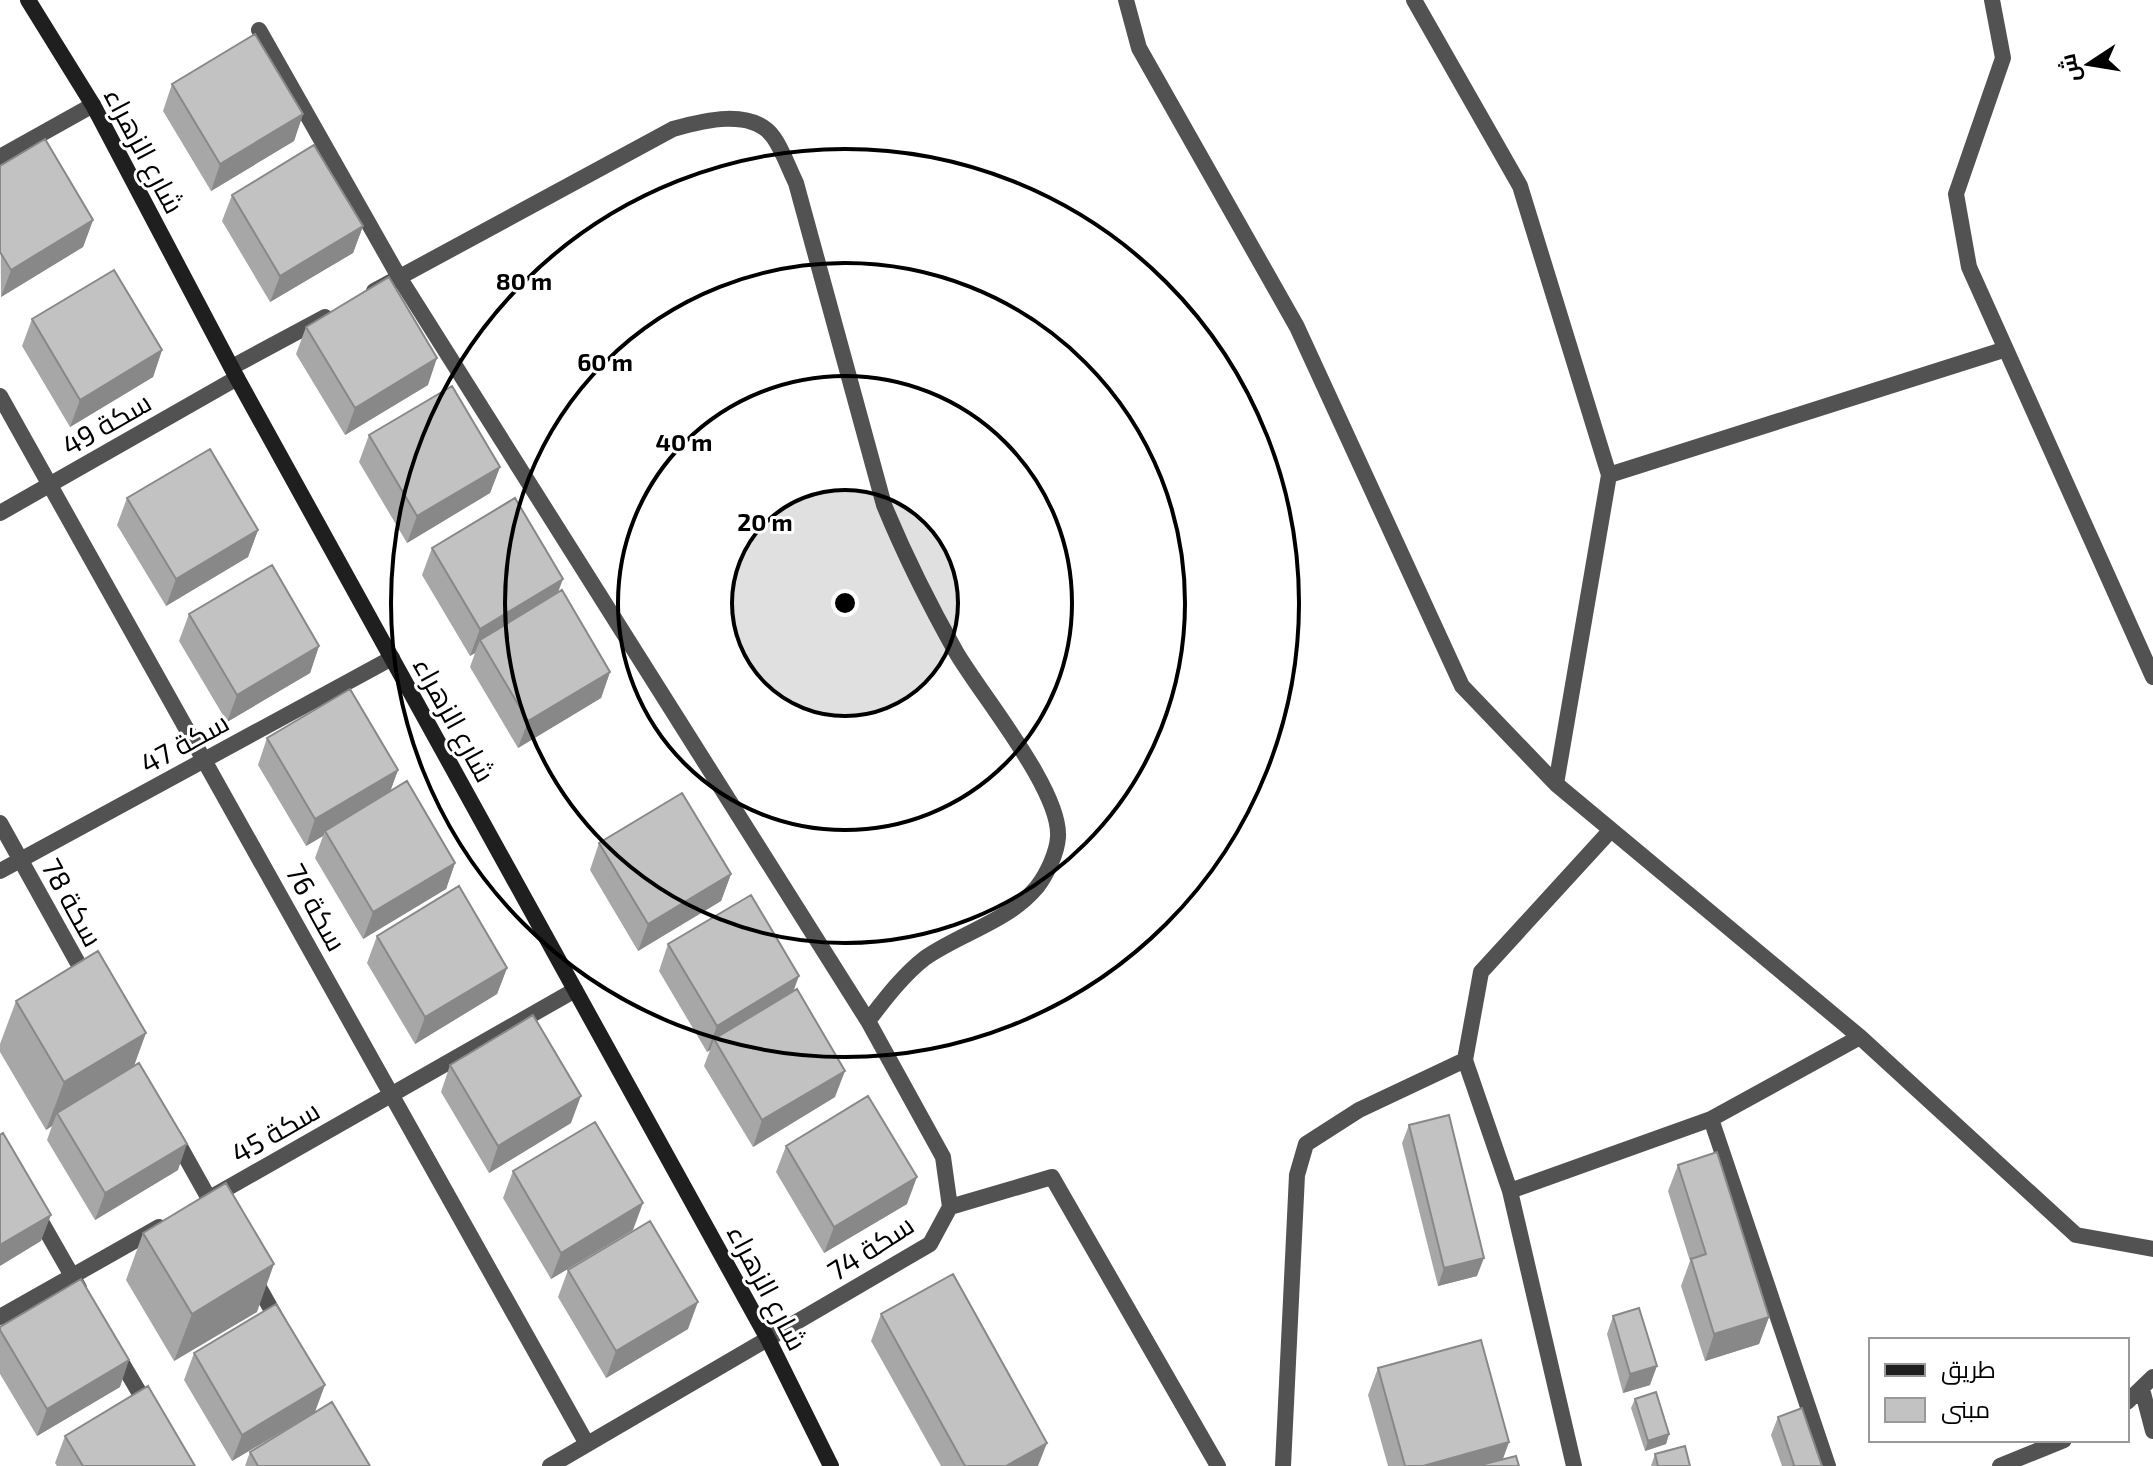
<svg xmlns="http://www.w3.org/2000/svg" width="2153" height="1466" viewBox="0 0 2153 1466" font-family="'Exo 2',Cairo,sans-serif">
<rect width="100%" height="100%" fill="#fff"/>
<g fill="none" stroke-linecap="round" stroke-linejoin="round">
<!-- lane -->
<path stroke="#525252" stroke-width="16" d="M0,396l587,1048
M35,1211l44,77
M116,1353l33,56"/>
<!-- street -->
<path stroke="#525252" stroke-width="16" d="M1126,0l13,48 158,279 165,359 94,98 304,253 216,198 77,14
M1414,0l106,186 89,289 -53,309
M1992,0l11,58 -47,136 13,73 184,410
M259,30l140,247 469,744 75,136 7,50
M0,157l93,-52
M374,291l299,-162c28,-8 80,-22 101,9 9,13 15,31 22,45l88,322c21,51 45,99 72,147 25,43 105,138 102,185 -1,16 -11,37 -21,50 -28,34 -76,46 -112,71 -22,17 -40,41 -57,63
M232,367l93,-50
M1609,475l394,-125
M0,513l237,-135
M0,823l89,160
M0,871l392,-213
M1465,1060l45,131 64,275
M1711,1119l117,347
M174,1136l43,77
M1510,1191l201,-72 149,-82
M210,1198l365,-208
M252,1275l28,50
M0,1317l159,-90
M2142,1389l11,42
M2127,1402l26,-25
M550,1466l380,-222 20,-37 102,-30 166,289
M1283,1466l14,-291 9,-31 53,-34 106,-50 16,-88 129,-141
M2000,1466l64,-26"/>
<!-- secondary -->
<path stroke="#1f1f1f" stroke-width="16" d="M28,0l65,105 144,273 532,963 62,125"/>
</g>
<!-- wall -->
<path fill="#a7a7a7" d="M172,84l131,30 -9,27 -83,50 -48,-80z
M0,166l93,54 -10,27 -82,50z
M232,195l131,31 -10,27 -83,49 -48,-81z
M32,319l130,31 -9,27 -83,50 -48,-81z
M306,327l122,58 -83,50 -49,-81z
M369,435l131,32 -10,26 -83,50 -48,-81z
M127,498l131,32 -10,27 -82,49 -49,-81z
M432,548l125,45 53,79 -9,26 -83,50 -48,-81 5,-14 -5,3 -48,-81z
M189,614l130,32 -9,27 -83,49 -48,-81z
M267,738l131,32 -8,22 65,71 -9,26 -83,50 -48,-81 8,-22 -17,10 -48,-81z
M599,843l132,31 -10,27 -83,50 -48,-81z
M377,936l130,32 -10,26 -82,50 -48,-81z
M668,944l125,47 42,106 -82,50 -49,-81 6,-16 -3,2 -48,-81z
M16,1001l118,65 44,104 -83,50 -48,-80 5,-14 -6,4 -46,-78v-8z
M450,1065l121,58 -82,50 -48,-81z
M1409,1125l68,151 -39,10 -36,-143z
M786,1146l121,58 -83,49 -48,-81z
M1678,1165l91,152 -10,27 -54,17 -24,-75 9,-25 -22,-70z
M513,1171l120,59 -82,49 -48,-81z
M143,1233l114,79 -83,49 -48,-81z
M568,1270l120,59 -82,49 -48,-81z
M881,1314l157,152h-97l-70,-125z
M1613,1316l37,69 -27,8 -16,-59z
M0,1327l120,60 -83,49 -37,-62z
M194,1353l121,59 -83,49 -48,-81z
M1378,1368l131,74 -6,17 16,7h-131l-20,-71z
M1635,1399l34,35 -3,10 -21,7 -14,-43z
M1778,1417l44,49h-40l-11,-31z
M65,1436l130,30h-138l-2,-3z
M250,1452l120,14h-125z
M1655,1454l35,12h-39z"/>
<!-- shaded-wall -->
<path fill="#888" d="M303,114l-9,27 -83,50 9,-27z
M93,220l-10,27 -82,50 10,-27z
M363,226l-10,27 -83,49 10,-26z
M162,350l-9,27 -83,50 10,-27z
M437,358l-9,27 -83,50 10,-27z
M500,467l-10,26 -83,50 10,-27z
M258,530l-10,27 -82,49 10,-27z
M563,579l-10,27 -73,34 -5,13 -5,3 10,-27z
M319,646l-9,27 -83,49 10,-27z
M610,672l-9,26 -83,50 10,-27z
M398,770l-10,27 -63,34 -2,5 -17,10 9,-27z
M455,863l-9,26 -83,50 10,-27z
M731,874l-10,27 -83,50 10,-27z
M507,968l-10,26 -82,50 10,-27z
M799,976l-10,27 -75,36 -4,11 -3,2 10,-26z
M146,1033l-17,47 -72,33 -5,13 -6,4 18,-48z
M845,1071l-10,26 -82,50 9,-27z
M581,1096l-10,27 -82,50 9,-27z
M187,1144l-9,26 -83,50 10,-27z
M917,1177l-10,27 -83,49 10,-26z
M643,1203l-10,27 -82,49 10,-26z
M51,1215l-10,26 -41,25v-21z
M1484,1258l-7,18 -39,10 6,-18z
M274,1264l-17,48 -83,49 18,-47z
M698,1302l-10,27 -82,49 10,-27z
M1769,1317l-10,27 -54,17 9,-27z
M129,1360l-9,27 -83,49 10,-27z
M1657,1366l-7,19 -27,8 7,-19z
M325,1385l-10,27 -83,49 10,-26z
M1669,1434l-3,10 -21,7 3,-10z
M1509,1442l-9,24h-77z
M1047,1443l-9,23h-32z"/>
<!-- building -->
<path fill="#c2c2c2" stroke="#888" stroke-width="2" d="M255,34l48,80 -83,50 -48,-80z
M45,139l48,81 -82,50 -11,-18v-86z
M314,145l49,81 -83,50 -48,-81z
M114,270l48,80 -82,50 -48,-81z
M389,277l48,81 -82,50 -49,-81z
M452,386l48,81 -83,49 -48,-81z
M210,449l48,81 -82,49 -49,-81z
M515,498l48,81 -83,50 -48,-81z
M272,565l47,81 -82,49 -48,-81z
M562,590l48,82 -82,49 -48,-81z
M350,689l48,81 -83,49 -48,-81z
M407,781l48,82 -82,49 -48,-81z
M682,793l49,81 -83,50 -49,-81z
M459,886l48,82 -82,49 -48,-81z
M751,895l48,81 -82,50 -49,-82z
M98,951l48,82 -82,49 -48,-81z
M797,989l48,82 -83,49 -48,-81z
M533,1015l48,81 -83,50 -48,-81z
M139,1063l48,81 -82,49 -48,-80z
M868,1096l49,81 -83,50 -48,-81z
M1449,1115l35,143 -40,10 -35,-143z
M595,1122l48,81 -82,50 -48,-82z
M3,1133l48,82 -51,30v-110z
M1717,1152l52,165 -55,17 -23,-75 15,-5 -28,-89z
M226,1183l48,81 -82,50 -49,-81z
M650,1221l48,81 -82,49 -48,-81z
M953,1274l94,169 -41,23h-41l-84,-152z
M81,1279l48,81 -82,49 -47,-79v-3z
M276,1304l49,81 -83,50 -48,-82z
M1639,1308l18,58 -27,8 -17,-58z
M1481,1340l28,102 -86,24h-18l-27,-98z
M148,1386l47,80h-112l-18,-30z
M1656,1392l13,42 -21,7 -13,-42z
M332,1402l38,64h-112l-8,-14z
M1802,1408l20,58h-29l1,-1 -16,-48z
M1685,1446l5,20h-32l-3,-12z
M1516,1456l3,10h-42z"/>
<!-- distance rings -->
<circle cx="845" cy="603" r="113" fill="#000" fill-opacity=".12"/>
<g fill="none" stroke="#000" stroke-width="4">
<circle cx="845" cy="603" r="113"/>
<circle cx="845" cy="603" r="227"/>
<circle cx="845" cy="603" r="340"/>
<circle cx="845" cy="603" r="454"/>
</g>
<g text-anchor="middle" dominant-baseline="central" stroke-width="6" stroke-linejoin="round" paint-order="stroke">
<!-- street labels -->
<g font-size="28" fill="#000" stroke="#fff">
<text transform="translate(145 150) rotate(62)">شارع الزهراء</text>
<text transform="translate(106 423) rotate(-30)">سكة 49</text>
<text transform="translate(455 719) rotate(61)">شارع الزهراء</text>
<text transform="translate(184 742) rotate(-29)">سكة 47</text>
<text transform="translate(73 902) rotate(61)">سكة 78</text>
<text transform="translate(317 907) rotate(61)">سكة 76</text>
<text transform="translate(275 1131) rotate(-30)">سكة 45</text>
<text transform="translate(870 1247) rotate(-33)">سكة 74</text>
<text transform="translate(768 1287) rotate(62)">شارع الزهراء</text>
</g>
</g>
<circle cx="845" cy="603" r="12" fill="#000" stroke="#fff" stroke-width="4"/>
<g font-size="24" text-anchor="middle" font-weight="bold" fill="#000" stroke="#fff" stroke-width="6" stroke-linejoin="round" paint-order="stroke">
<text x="524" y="290">80 m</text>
<text x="605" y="371">60 m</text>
<text x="684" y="451">40 m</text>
<text x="765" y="531">20 m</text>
</g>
<!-- legend -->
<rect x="1869" y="1338" width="260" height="104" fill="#ffffff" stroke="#999999" stroke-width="2"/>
<rect x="1885" y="1364" width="40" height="12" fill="#1f1f1f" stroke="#999999" stroke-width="2"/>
<text x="1941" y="1378" font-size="24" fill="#000000">طريق</text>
<rect x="1885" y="1398" width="40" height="24" fill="#c2c2c2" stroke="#999999" stroke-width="2"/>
<text x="1941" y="1418" font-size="24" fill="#000000">مبنى</text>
<!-- north arrow -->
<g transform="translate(2089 64) rotate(258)" stroke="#ffffff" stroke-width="6" paint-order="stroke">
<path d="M0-6L14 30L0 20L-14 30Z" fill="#000000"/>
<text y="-12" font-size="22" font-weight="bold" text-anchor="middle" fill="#000000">ش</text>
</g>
</svg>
